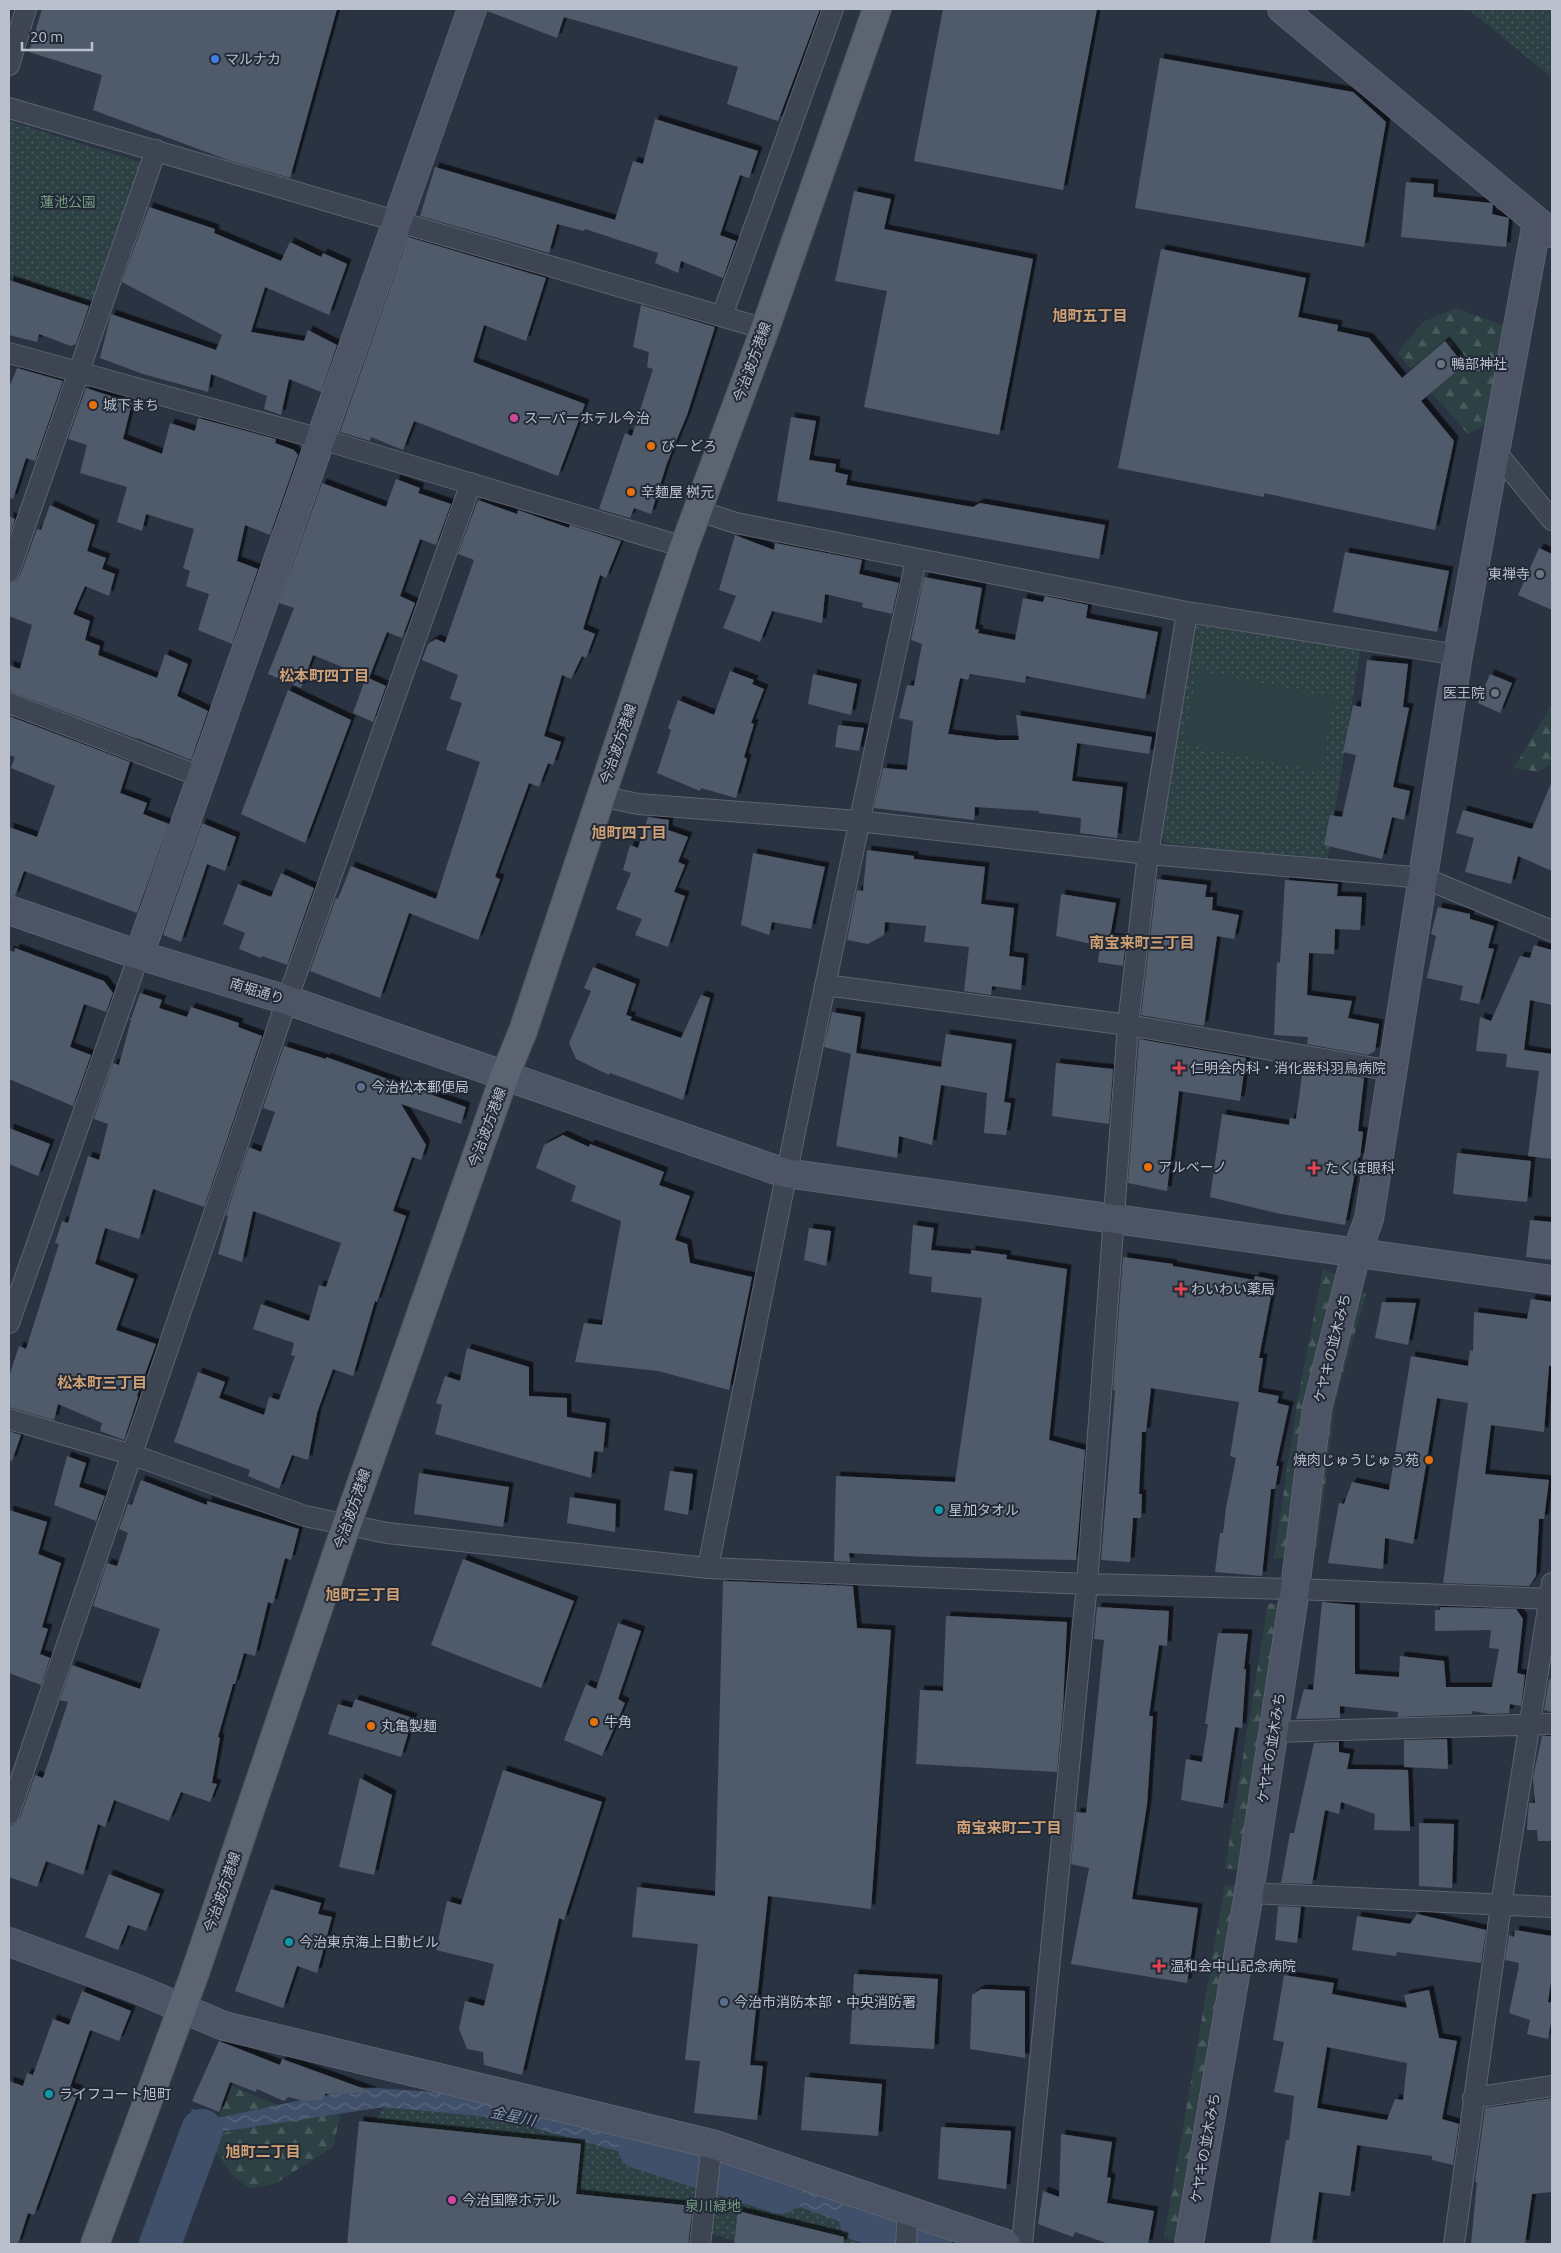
<svg xmlns="http://www.w3.org/2000/svg" width="1561" height="2253" viewBox="0 0 1561 2253" font-family="Ubuntu,'Noto Sans JP',sans-serif">
<defs>
<pattern id="green-dots" width="8" height="8" patternUnits="userSpaceOnUse" patternTransform="scale(1.25)"><rect width="8" height="8" fill="#2d4144"/><path d="M2 2h.1M6 6h.1" fill="none" stroke="#4a5b5e" stroke-width="1.8" stroke-linecap="round"/></pattern>
<pattern id="forest-firs" width="22" height="20" patternUnits="userSpaceOnUse" patternTransform="scale(1.25)"><rect width="22" height="20" fill="#2d4144"/><path d="M5 1l3.5 6h-7zM16 11l3.5 6h-7z" fill="#4a5b5e"/></pattern>
<pattern id="water-waves" width="16" height="10" patternUnits="userSpaceOnUse" patternTransform="scale(1.25)"><rect width="16" height="10" fill="#41506a"/><path d="M0 5q4-4 8 0t8 0" fill="none" stroke="#5a677e"/></pattern>
<filter id="shadow"><feDropShadow dx="4.5" dy="-4.5" stdDeviation="0" flood-color="#0009"/></filter>
</defs>
<rect width="100%" height="100%" fill="#2a3342"/>
<!-- green -->
<path fill="url(#green-dots)" d="M1468,9h84v69l-6,-5z
M9,121l133,42 -44,141 -89,-28z
M1192,617l169,28 -35,223 -161,-26 -7,-9z
M384,2107l114,11 219,60 182,64v2h-154l-374,-115z"/>
<!-- forest -->
<path fill="url(#forest-firs)" d="M1456,308l48,18 -14,97 -22,11 -71,-81 26,-31z
M1552,704v59l-13,9 -25,-4z
M1323,1269l19,8 -51,281h-17l23,-155z
M1353,1287l13,7 -30,105 -19,150 -11,-2 20,-153z
M1268,1603l15,2 -43,265 -15,-2z
M1225,1884l17,3 -62,354 -16,-3z
M231,2086l49,20 -61,12z
M341,2112l-8,35 -57,36 -25,6 -17,-12 -28,-38 24,-8z"/>
<!-- pitch -->
<path fill="#2d4144" d="M1198,670l137,28 -15,74 -136,-29z"/>
<!-- water -->
<path fill="url(#water-waves)" d="M361,2087l103,7 231,59 -1,19 -196,-54 -114,-11 -178,27 -3,2 -16,49 -11,-4 13,-39 -5,-8 8,-25 22,7v3z
M727,2163l169,59 3,20 -174,-61z"/>
<g fill="none" stroke-linecap="round" stroke-linejoin="round">
<!-- river -->
<path stroke="#41506a" stroke-width="42" d="M639,2148l142,45
M860,2220l71,24
M160,2244l42,-114"/>
</g>
<!-- building -->
<path fill="#505a6b" fill-rule="evenodd" filter="url(#shadow)" d="M42,9h295l-47,169 -62,-18 -135,-50 9,-35 -73,-23z
M487,9h333l-42,112 -51,-17 11,-37 -174,-50 -7,21 -70,-27z
M943,9h154l-34,181 -149,-29z
M1160,58l193,34 33,30 -22,125 -229,-39z
M655,119l103,32 -9,27 -9,-3 -20,60 16,6 -13,37 -42,-17 -3,12 -23,-10 3,-10 -73,-24 -1,2 -27,-7 -8,29 -129,-37 15,-49 180,53 18,-59 10,3z
M1406,182l28,2 -1,13 58,6 2,2 -1,9 17,4 -3,29 -105,-10z
M854,191l37,8 -7,30 149,30 -34,176 -135,-28 23,-116 -52,-10z
M149,207l66,22 -1,4 67,28 9,-19 31,15 2,-4 24,11 -18,51 -64,-28 -14,45 53,9 4,-11 29,15 -16,47 -32,-13 -8,36 -17,-6 3,-13 -56,-22 -3,18 -65,-18 -43,-16 11,-44 105,36 6,-15 -100,-53z
M408,237l138,41 -20,63 -42,-16 -11,37 112,42 -27,72 -144,-55 -11,29 -32,-13 -1,4 -30,-9z
M1161,249l145,29 -8,39 40,8 -1,6 32,7 33,40 43,-37 19,24 -43,36 33,40 -19,89 -171,-37v4l-146,-29z
M9,280l80,26 -13,38 -5,2 -32,-12 -2,8 -28,-7z
M641,305l74,22 -28,88 -20,48 -16,51 -17,-6 -4,10 -31,-9 26,-76 7,3 21,-67 -6,-2 2,-15 -16,-5z
M17,368l46,13 -28,80 -9,-3 -13,41 -4,-1v-110z
M86,388l46,15 -9,36 39,15 8,-31 25,8 3,-13 78,21 -1,4 19,7 4,5 -28,80 -25,-10 -8,36 21,8 -26,75 -34,-14 11,-36 -23,-8 4,-15 -7,-3 11,-39 -48,-15 -4,17 -25,-9 10,-35 -47,-14 7,-28 -19,-6z
M791,417l25,4 -7,39 27,4 -1,8 13,3 -2,10 127,22 7,-4 125,22 -6,34 -322,-58z
M396,479l24,9 -2,5 33,11 -15,41 -16,-6 -20,57 15,7 -13,35 -15,-6 -18,46 -56,-23 -12,33 -33,-14 26,-66 -15,-5 43,-120 64,24z
M478,500l39,14 1,-4 51,18 1,-3 51,16 -15,37 -6,-3 -17,54 12,5 -9,24 -4,-2 -11,23 -9,-4 -18,61 17,6 -8,23 -5,-2 -9,24 -10,-4 -34,94 5,2 -22,61 -69,-27 -29,85 -70,-27 26,-73 2,1 13,-33 85,33 44,-137 -34,-12 16,-47 -12,-4 8,-24 -36,-15 6,-16 8,-5 9,4 29,-83 -16,-6z
M50,505l45,20 -8,26 19,7 -4,11 13,5 -6,22 -24,-10 -12,28 17,7 -5,19 15,6 -2,9 59,23 8,-24 23,10 -11,32 31,15 -17,49 -54,-22v1l-128,-48v-26l11,4 12,-44 -23,-9v-32l7,-3 4,-5 17,-47 4,1z
M9,516l6,3 -6,18z
M735,535l39,15 1,-7 87,17 -3,14 40,9 -7,31 -30,-7 1,-4 -38,-9 -3,29 -50,-12 -12,31 -37,-14 13,-32 -17,-6z
M1539,548l13,6v56l-34,-15z
M1345,552l104,19 -12,61 -104,-20z
M924,577l58,11 -7,41 4,1 -1,3 37,7 8,-42 20,4 2,-6 43,9 -2,13 72,14 -13,67 -119,-23 -1,7 -55,-9 -2,6 -8,-2 -12,56 48,6h23l-3,-25 136,22 -3,17 -72,-11 -5,38 51,6 -6,51 -37,-5 1,-15 -42,-5v-2l-64,-4 -1,13 -100,-12 9,-40 24,2 6,-49 -14,-3 8,-33 7,1 8,-42 -11,-4z
M1367,660l41,4 -5,43 6,1 -16,79 17,4 -6,29 -12,-3 -10,42 -58,-14 6,-30 12,2 14,-62 -13,-3 10,-47 8,2z
M730,671l24,9 -2,4 12,5 -13,34 3,1 -10,33 3,2 -11,39 -35,-10 -1,3 -43,-18 14,-43 -3,-2 10,-28 36,15z
M813,674l44,10 -6,31 -43,-11z
M1490,674l22,9 -12,30 -22,-10z
M366,677l20,9 -13,36 -20,-9z
M288,690l63,30 -46,123 -64,-29z
M9,716l121,46 -10,31 27,10 -4,11 26,10 -32,89 -113,-42 -9,25 -6,-1v-68l28,10 18,-51 -44,-18 4,-11 -6,-2z
M838,725l26,3 -5,23 -24,-4z
M1552,781v90l-34,-15 -7,28 -46,-12 9,-34 -18,-5 7,-23 69,19z
M648,817l21,3 -1,10 20,7 -10,25 7,3 -11,27 11,4 -17,51 -33,-12 7,-16 -26,-10 15,-36 -8,-3 7,-25 8,3z
M202,823l34,14 -11,34 -18,-7 -26,78 -18,-7z
M867,850l47,6v3l71,8 -4,37 33,4 -5,48 15,2 -3,32 -29,-4 -1,9 -27,-4 5,-44 -45,-5 2,-16 -41,-4 -1,13 -16,9 -21,-4 10,-50 6,1z
M753,853l72,14 -14,62 -39,-7 -3,13 -28,-10z
M281,873l33,15 -27,77 -25,-9 -1,2 -22,-9 6,-16 -22,-9 15,-40 33,13z
M1157,879l50,6 -2,12h8l-1,13 27,5 -5,24 -17,-3 -13,90 -63,-11z
M1285,880l53,4 -1,12 25,1 -2,33 -25,-1 -1,25 -25,-1 -2,42 45,6 -4,17 31,6 -4,27 -7,4 -61,-11 1,-7 -34,-2 3,-73 3,1z
M1061,894l55,9 -6,34 16,3 -3,26 -25,-4 2,-16 -44,-10z
M1438,907l32,7v5l24,7 -6,22 6,1 -15,55 -19,-4 3,-14 -36,-8 9,-42 -5,-2z
M1534,945l18,5v55l-22,-5 -6,50 28,4v105l-24,-3 11,-85 -33,-4 1,-13 -31,-3 4,-34 11,4 29,-65 10,2z
M15,948l89,33 9,12 -7,19 -22,-8 -14,43 21,8 -18,51 -64,-27v-129l5,2z
M593,967l43,17 -10,31 6,2 -2,3 51,18 20,-43 9,3 -27,102 -73,-27 -1,2 -33,-16 -7,-16 22,-52 -7,-3z
M140,993l22,7 -3,8 28,9 4,-10 48,16 -1,4 24,9 -58,171 -51,-18 -14,50 -34,-11 -10,36 39,15 -18,51 40,14 -19,52 1,1 -14,43 -24,-9 2,-8 -44,-19 -4,16 -45,-13v-30l10,-31 7,3 33,-105 -4,-1 7,-22 6,2 20,-67 11,4 9,-36 -14,-5 1,-4 18,-52 6,2 12,-45 -2,-1 1,-2 1,2z
M832,1012l29,5 -5,36 85,14 5,-33 66,10 -8,58 7,1 -5,32 -22,-2 3,-40 -46,-8 -9,60 -33,-9 -2,22 -61,-12 15,-92 -27,-7z
M1139,1039l107,19 -6,43 -61,-10 -12,100 -39,-8z
M284,1046l42,13v-2l140,50 -5,17 -60,-20 25,41 -5,15 -9,-3 -19,54 13,5 -12,36 -17,50 -2,-1 -22,75 -20,-7 -16,44 -9,47 -16,-5 -13,34 -31,-13 2,-6 -76,-28 24,-70 27,10 -6,16 45,17 5,-18 10,3 16,-44 -4,-1 3,-12 -41,-14 8,-25 48,17 10,-36 7,2 15,-44 -88,-32 -11,51 -24,-8 10,-38 -2,-1 23,-68 12,5 14,-40 -12,-4z
M1056,1063l57,6 -4,55 -57,-8z
M1303,1068l61,10 -6,53 5,1 -3,26 -2,-1 -13,68 -69,-12 -66,-16 12,-83 67,11 1,-7 6,1z
M9,1128l41,16 -12,32 -29,-12z
M563,1135l26,12 1,-3 74,28 -5,13 31,11 -15,44 12,4 3,19 62,14 -23,113 -71,-19 -83,-9 9,-39 18,2 19,-104 -50,-20 5,-15 -40,-18 8,-23z
M1457,1153l74,8 -4,41 -74,-8z
M1530,1220l22,2v38l-26,-3z
M913,1225l21,3 -3,22 40,4v-4l36,5 -1,4 61,10 -18,171 36,10 -9,110 -150,-3 -77,-4 1,9 -16,-1 2,-85 119,6 27,-184 -51,-6 1,-15 -23,-3z
M809,1228l22,3 -5,35 -22,-6z
M1123,1257l50,7v2l81,14 1,-4 19,4 -15,78h4l-5,34 21,4 -2,7 12,3 -13,60h3l-4,23h-4l-9,87 -47,-4 5,-39h3l3,-25 10,-50 -6,-2 9,-54 -88,-14 -5,44h-4l-3,62h3l-1,24h-8l-3,44 -29,-2 14,-170h-2z
M1531,1299l21,3v64h-3l-5,66 -53,-7 -6,49 64,6 -5,39h-5l-3,57 -7,10 -86,-3 25,-180 -31,-5 -24,146 -28,-6 -2,31 -55,-6 11,-60 5,1 8,-22 37,8 22,-134 57,10 2,-16 3,1 1,-39 53,7z
M1382,1302l34,1 -8,42 -33,-7z
M467,1348l62,19v29l38,2v19l39,6 -3,29 -9,-1 -3,27 -156,-44 7,-29 -6,-2 9,-27 15,5z
M9,1431l12,4 -9,26 -3,-1z
M67,1456l19,7 -7,24 26,9 -9,25 -42,-16z
M670,1471l23,3 -5,41 -24,-5z
M419,1473l90,14 -6,40 -89,-13z
M141,1480l66,25v-4l92,28 -8,31 -6,-2 -12,46 -5,-2 -13,54 -11,-3 -9,31h-2l-15,53 2,1 -8,45 5,1 -7,18 -29,-10 -12,29 -55,-21 -9,27 -7,-3 -15,51 -37,-14 -9,26 -28,-10v-51l7,-3 4,-5 15,-43 8,3 25,-76 -8,-2 12,-35 68,24 20,-60 -67,-23 14,-43 10,3 11,-33 -9,-4 9,-25 4,1z
M570,1497l46,7 -1,28 -48,-9z
M9,1510l38,12 -9,32 23,9 -19,64 6,2 -8,25 10,4 -9,27 -32,-12z
M463,1559l111,42 -33,87 -110,-43z
M723,1581l130,5 4,42 34,2 -20,279 -103,-13 -18,169 13,1 -6,54 -63,-7 6,-52 -15,-1 13,-116 -66,-7 5,-50 78,9z
M1322,1602l33,3v69l44,3 1,-21 44,5 2,26h46l7,-38 -10,-1 2,-18 -56,1v-21h5v-3l76,2 7,10 -6,54 8,2 -4,31 -11,-2 -1,9 -18,1 -19,-3v3l-74,3v-5l-58,-6v12l-44,1 8,-30 9,1z
M1097,1607l72,4 -2,35 -8,-1 -10,71h4l-6,89 -15,94 66,9 -11,75 -116,-19 18,-96 -18,-4 5,-52 10,1 18,-173 -10,-1z
M946,1616l121,6 -4,86 -6,64 -141,-8 4,-74 23,1z
M618,1623l23,8 -23,68 7,4 -23,53 -38,-16 22,-56 10,5z
M1218,1633l30,1 -4,35h2l-4,59 -7,-1 -12,81 -42,-8 5,-41 16,3 6,-38h-3z
M1549,1679l3,1v32l-8,-2z
M355,1699l58,19 -12,39 -73,-23 10,-30 14,4z
M1542,1736h10v105h-14l-1,-11h-10l1,-17 1,-10h6l-2,-26z
M1447,1739l1,30 -44,-2v-27z
M1339,1742v10l11,2 -3,15 61,1 2,61 -36,-1 1,-16 -34,-12 -2,12 -14,-4 -13,74 -31,-1 9,-50h4l20,-90z
M503,1770l99,32 -38,118 -5,-2 -37,157 -38,-10 -1,-13 -16,-3 -8,-20 6,-28 19,5 10,-42 -58,-14 11,-49 14,4z
M360,1778l32,17 -18,80 -35,-8z
M1419,1823l35,1 -2,64 -33,-2z
M109,1874l51,20 -14,37 -18,-6 -10,25 -33,-13z
M271,1889l50,14 -3,11 14,3 -15,56 -20,-7 -14,42 -48,-17z
M1278,1906l23,1 -4,36 -22,-3z
M1417,1914l69,16 -5,33 -84,-11 -1,4 -44,-6 5,-34 53,8z
M1515,1930l37,6v38l-4,28 4,1v14l-4,22 -21,-5 3,-14 -21,-7 9,-43 3,-1h-3l1,-6 -14,-3 4,-25 5,2z
M854,1974l84,5 -4,70 -84,-5z
M1284,1975l50,8 -2,11 75,14 -3,-13 25,-5 10,48 18,3 -15,78 17,5 -6,41 -21,-5v-4l-75,-11 -7,51 -31,-4 -7,52h-42l16,-104h3l5,-44 -20,-4 10,-50 -11,-2zM1327,2047l80,16 -4,37 -8,-1 -8,21 -70,-12z
M981,1989l44,2v67l-55,-9 2,-54z
M82,1991l49,20 -12,30 -29,-11 -20,57 9,3 -45,125 -6,-2 -10,31h-9v-163l14,5 4,-13 6,2 20,-56 16,6z
M219,2041l61,24 2,-6 91,33 -48,2 -2,6 -19,1 -16,-4 -4,4 -27,-12 -1,3 -26,-10 -11,30 -27,-11z
M805,2077l77,7 -4,52 -77,-6z
M1552,2098v94l-20,2 -7,50h-54l6,-62h-2l10,-74z
M359,2121l222,23 -5,50 117,12 -5,38h-341z
M941,2127l70,4 -5,58 -68,-10z
M1061,2134l51,8 -5,35 4,1 -4,25 47,8 -6,33h-39l-34,-12 -2,5 -35,-13 5,-33 16,6z
M738,2211l106,26 -1,7h-109z"/>
<g fill="none" stroke-linecap="round" stroke-linejoin="round">
<defs>
<path id="street" d="M9,65l17,-56
M9,108l756,221
M722,316l111,-307
M9,353l312,86 363,108
M1496,452l56,68
M699,511l37,12 451,89 271,43
M9,572l147,-422
M9,703l193,74
M600,796l38,8 220,17 290,33 276,24 128,53
M825,985l303,40 264,46
M9,1323l130,-368
M9,1419l124,36 172,61 82,17 321,35 379,16 208,5 257,10
M708,1568c66,-337 134,-673 208,-1008
M1273,1732l279,-8
M9,1814l278,-814 184,-517
M1249,1893l303,14
M1473,2098l79,-12
M700,2244l12,-100
M906,2244l2,-33
M1022,2244l65,-660 41,-559 20,-171 39,-242
M1454,2244l47,-339 51,-322"/>
<path id="secondary" d="M1282,9l269,224
M9,910l130,45 148,45 498,173 767,107
M139,955l333,-946
M9,1942l128,47 87,37 488,118 294,100
M1189,2244l60,-351 46,-304 22,-181 39,-154 13,-35 89,-564 79,-433"/>
<path id="primary" d="M95,2244l100,-271 144,-426 166,-472 18,-44 161,-484 81,-218 112,-320"/>
</defs>
<!-- street casing -->
<use href="#street" stroke="#5c6370" stroke-width="22"/>
<!-- secondary casing -->
<use href="#secondary" stroke="#5c6370" stroke-width="30"/>
<!-- primary casing -->
<use href="#primary" stroke="#484e5c" stroke-width="30"/>
<!-- street -->
<use href="#street" stroke="#3e4552" stroke-width="20"/>
<!-- secondary -->
<use href="#secondary" stroke="#4c5465" stroke-width="28"/>
<!-- primary -->
<use href="#primary" stroke="#5c6472" stroke-width="28"/>
</g>
<!-- markers -->
<circle fill="#3f7fe0" stroke="#222a38" stroke-width="2" cx="215" cy="59" r="5"/>
<g fill="#6b7280" stroke="#222a38" stroke-width="2">
<circle cx="1441" cy="364" r="5"/>
<circle cx="1540" cy="574" r="5"/>
<circle cx="1495" cy="693" r="5"/>
</g>
<g fill="#e8710a" stroke="#222a38" stroke-width="2">
<circle cx="93" cy="405" r="5"/>
<circle cx="651" cy="446" r="5"/>
<circle cx="631" cy="492" r="5"/>
<circle cx="1148" cy="1167" r="5"/>
<circle cx="1429" cy="1460" r="5"/>
<circle cx="594" cy="1722" r="5"/>
<circle cx="371" cy="1726" r="5"/>
</g>
<g fill="#d1479c" stroke="#222a38" stroke-width="2">
<circle cx="514" cy="418" r="5"/>
<circle cx="452" cy="2200" r="5"/>
</g>
<g fill="#e0444e" stroke="#222a38" stroke-width="2">
<path d="M1176.5 1060.5h5v5h5v5h-5v5h-5v-5h-5v-5h5z"/>
<path d="M1311.5 1160.5h5v5h5v5h-5v5h-5v-5h-5v-5h5z"/>
<path d="M1178.5 1281.5h5v5h5v5h-5v5h-5v-5h-5v-5h5z"/>
<path d="M1156.5 1958.5h5v5h5v5h-5v5h-5v-5h-5v-5h5z"/>
</g>
<g fill="#5c6f8a" stroke="#222a38" stroke-width="2">
<circle cx="361" cy="1087" r="5"/>
<circle cx="724" cy="2002" r="5"/>
</g>
<g fill="#0f9aa8" stroke="#222a38" stroke-width="2">
<circle cx="939" cy="1510" r="5"/>
<circle cx="289" cy="1942" r="5"/>
<circle cx="49" cy="2094" r="5"/>
</g>
<g text-anchor="middle" dominant-baseline="central" stroke-width="4" stroke-linejoin="round" paint-order="stroke">
<!-- poi labels -->
<g font-size="14" fill="#bbc1cc" stroke="#222a38" text-anchor="start">
<text x="225" y="59">マルナカ</text>
<text x="1451" y="364">鴨部神社</text>
<text x="103" y="405">城下まち</text>
<text x="524" y="418">スーパーホテル今治</text>
<text x="661" y="446">びーどろ</text>
<text x="641" y="492">辛麺屋 桝元</text>
<text x="1530" y="574" text-anchor="end">東禅寺</text>
<text x="1485" y="693" text-anchor="end">医王院</text>
<text x="1190" y="1068">仁明会内科・消化器科羽鳥病院</text>
<text x="371" y="1087">今治松本郵便局</text>
<text x="1158" y="1167">アルベーノ</text>
<text x="1325" y="1168">たくぼ眼科</text>
<text x="1191" y="1289">わいわい薬局</text>
<text x="1419" y="1460" text-anchor="end">焼肉じゅうじゅう苑</text>
<text x="949" y="1510">星加タオル</text>
<text x="604" y="1722">牛角</text>
<text x="381" y="1726">丸亀製麺</text>
<text x="299" y="1942">今治東京海上日動ビル</text>
<text x="1170" y="1966">温和会中山記念病院</text>
<text x="734" y="2002">今治市消防本部・中央消防署</text>
<text x="59" y="2094">ライフコート旭町</text>
<text x="462" y="2200">今治国際ホテル</text>
</g>
<!-- park labels -->
<g font-size="14" fill="#749b7f" stroke="#222a38">
<text x="68" y="202">蓮池公園</text>
<text x="713" y="2206">泉川緑地</text>
</g>
<!-- street labels -->
<g font-size="14" fill="#bbc1cc" stroke="#222a38">
<text transform="translate(752 362) rotate(-70)">今治波方港線</text>
<text transform="translate(618 744) rotate(-71)">今治波方港線</text>
<text transform="translate(257 991) rotate(17)">南堀通り</text>
<text transform="translate(487 1127) rotate(-70)">今治波方港線</text>
<text transform="translate(1332 1348) rotate(-76)">ケヤキの並木みち</text>
<text transform="translate(352 1509) rotate(-71)">今治波方港線</text>
<text transform="translate(1271 1748) rotate(-81)">ケヤキの並木みち</text>
<text transform="translate(222 1892) rotate(-71)">今治波方港線</text>
<text transform="translate(1205 2148) rotate(-80)">ケヤキの並木みち</text>
</g>
<!-- neighbourhood labels -->
<g font-size="15" font-weight="bold" fill="#cfa073" stroke="#222a38">
<text x="1090" y="315">旭町五丁目</text>
<text x="324" y="675">松本町四丁目</text>
<text x="629" y="832">旭町四丁目</text>
<text x="1142" y="942">南宝来町三丁目</text>
<text x="102" y="1382">松本町三丁目</text>
<text x="363" y="1594">旭町三丁目</text>
<text x="1009" y="1827">南宝来町二丁目</text>
<text x="263" y="2151">旭町二丁目</text>
</g>
<!-- water labels -->
<g font-size="15" font-style="italic" fill="#8596b1" stroke="#222a38">
<text transform="translate(513 2116) rotate(12)">金星川</text>
</g>
</g>
<!-- border -->
<rect width="1561" height="2253" fill="none" stroke="#bbc1cc" stroke-width="20"/>
<!-- scale -->
<path d="M22 42v8h70v-8" fill="none" stroke="#bbc1cc" stroke-width="2.5"/>
<text x="30" y="42" font-size="15" fill="#bbc1cc" stroke="#222a38" stroke-width="4" paint-order="stroke">20 m</text>
</svg>
